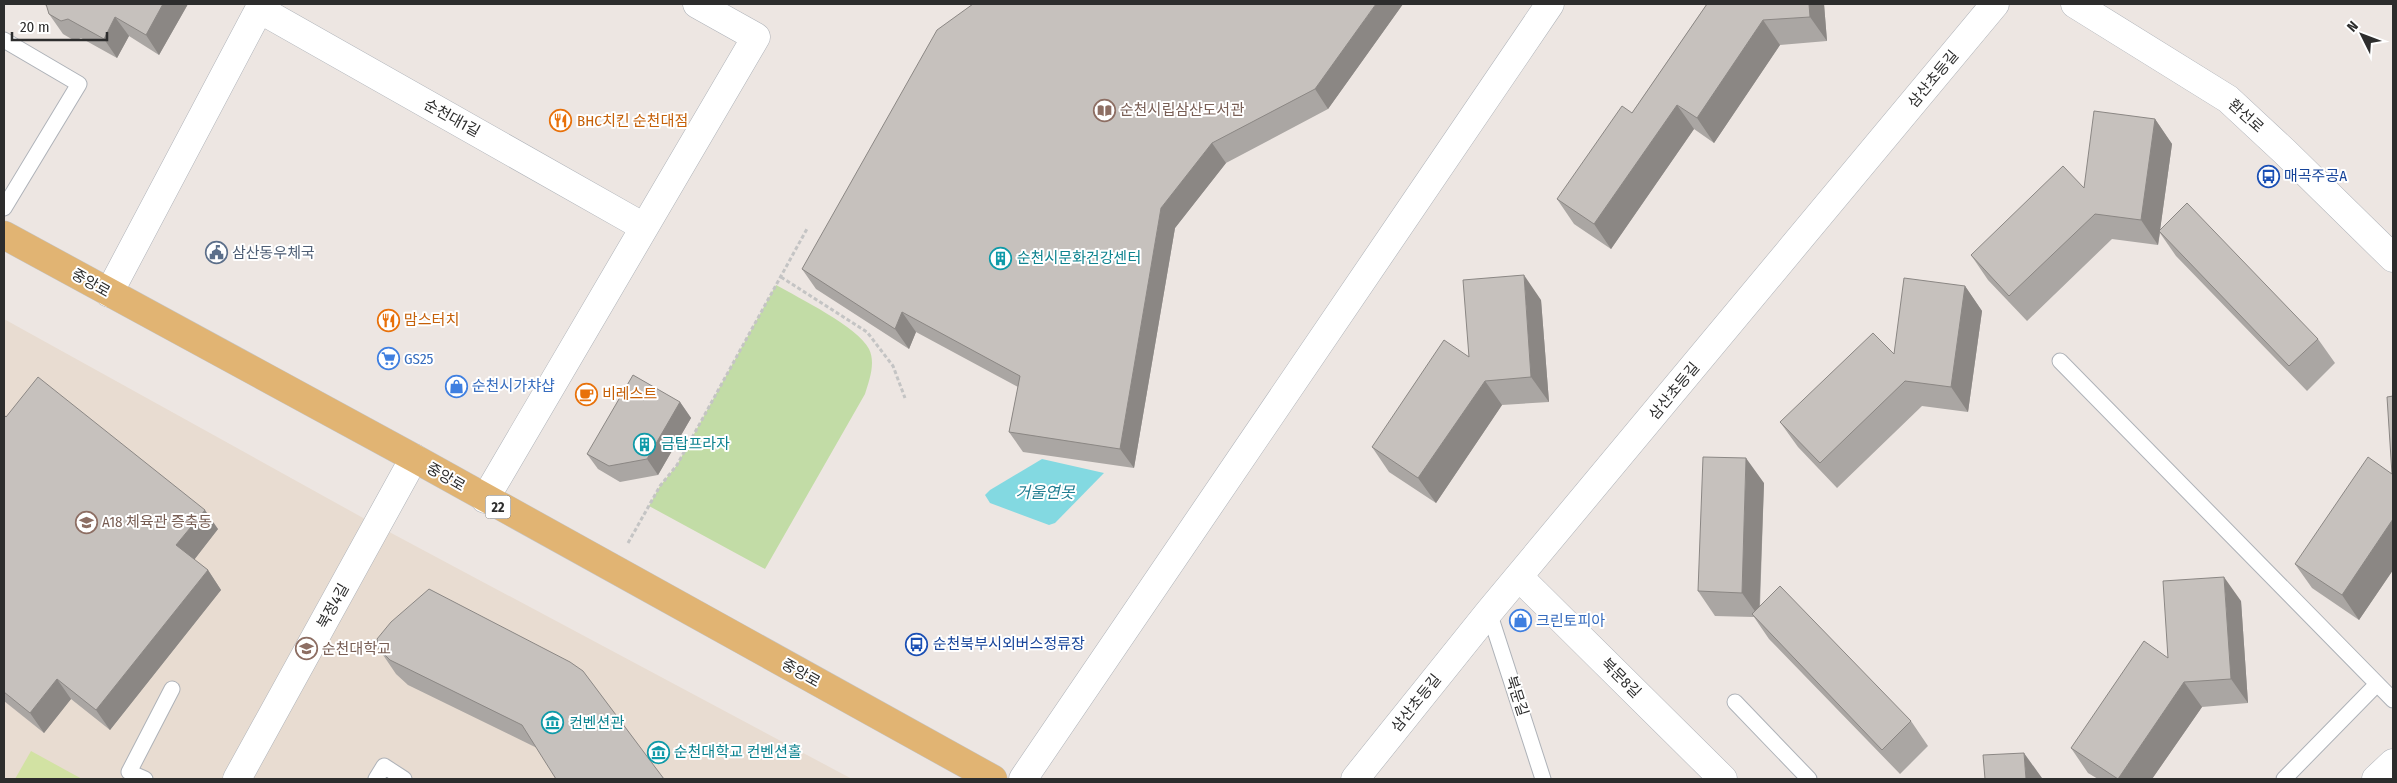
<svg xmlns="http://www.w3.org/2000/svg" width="2397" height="783" viewBox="0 0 2397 783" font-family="'Fira Sans Condensed','Noto Sans KR',sans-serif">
<rect width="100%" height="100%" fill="#ede6e2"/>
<!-- education -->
<path fill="#e8dcd1" d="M4,319l361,200 487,260h-848z"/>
<!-- green -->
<path fill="#c2dca6" d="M776,285c23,13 82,42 93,64 7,14 0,32 -4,45l-100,175 -116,-63 11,-20 17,-21z"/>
<!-- pitch -->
<path fill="#d2e2a3" d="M31,751l51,28h-67z"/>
<!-- water -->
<path fill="#83d9e1" d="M1042,459l62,14 -49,50 -6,2 -59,-22 -5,-8 5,-5z"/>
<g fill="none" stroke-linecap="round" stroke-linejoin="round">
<defs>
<path id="lane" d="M4,40l75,44 -75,124
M2060,361l333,339
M1489,612l54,167
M1735,702l74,77
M145,779l-16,-7 43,-83
M376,779l8,-13 20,13
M2284,779l93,-95"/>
<path id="street" d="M259,9l385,218
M109,293l153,-289
M485,499l271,-462 -59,-33
M1519,577l204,202
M237,779l177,-321
M1023,779l527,-775
M2376,779l17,-16"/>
<path id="secondary" d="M2075,4l153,95 57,53 108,106
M1355,779l134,-167 506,-608"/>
<path id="primary" d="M4,235l410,223 579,321"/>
</defs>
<!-- lane casing -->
<use href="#lane" stroke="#aeb2b8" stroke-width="17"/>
<!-- street casing -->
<use href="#street" stroke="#aeb2b8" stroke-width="29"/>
<!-- secondary casing -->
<use href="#secondary" stroke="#aeb2b8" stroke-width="29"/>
<!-- primary casing -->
<use href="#primary" stroke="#c4c4c4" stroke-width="29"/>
<!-- path -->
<path stroke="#c4c4c4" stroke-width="3" stroke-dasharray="4 2.5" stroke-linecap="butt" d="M781,277l86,55 26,34 12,32
M628,543l32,-57 17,-21 131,-238"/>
<!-- lane -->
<use href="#lane" stroke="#fff" stroke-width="15"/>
<!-- street -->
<use href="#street" stroke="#fff" stroke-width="28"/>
<!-- secondary -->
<use href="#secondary" stroke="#fff" stroke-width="28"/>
<!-- primary -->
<use href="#primary" stroke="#e1b473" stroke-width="28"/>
</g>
<!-- wall -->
<path fill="#aaa6a3" d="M42,4h146l-29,51 -30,-19 -12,22 -36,-20 -6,3 -12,-7 -14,-20 -2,-8z
M1403,4l-75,105 -102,54 -51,65 -41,240 -111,-16 -14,-20 9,-45 -102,-55 -7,17 -93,-60 -14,-20z
M1707,4h117l3,37 -47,4 -66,98 -20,-14 -83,120 -37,-25 -17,-25 75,-86z
M2155,119l17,25 -12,86 158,109 17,24 -28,28 -131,-135 -16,-23 -2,12 -46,-6 -85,82 -39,-41 -17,-25 113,-67z
M1965,286l17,25 -14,101 -46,-6 -85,82 -39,-41 -18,-25 114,-68z
M1541,300l8,102 -47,3 -66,98 -47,-31 -17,-25z
M2393,396v174l-34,50 -47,-32 -17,-24 97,-90z
M680,402l11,16 -33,57 -38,7 -22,-13 -11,-15z
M4,415l214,114 -24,31 14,10 13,20 -111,140 -39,-31 -27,34 -40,-32z
M1764,483l-4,124 151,114 17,25 -28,28 -131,-135 -15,-22 -39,-1 -17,-25z
M2241,601l7,102 -46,4 -50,72h-54l-10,-6 -17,-25z
M379,649l191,13 -33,86 -129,-63 -12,-11z"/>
<!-- shaded-wall -->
<path fill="#8b8784" d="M163,4h25l-29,51 -13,-20z
M1376,4h27l-75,105 -13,-20z
M1809,4h15l3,37 -17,-24z
M115,17l14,19 -12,22 -13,-19z
M1763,20l17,25 -66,98 -17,-25z
M1677,105l17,24 -83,120 -17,-25z
M2155,119l17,25 -14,101 -17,-25z
M1212,143l14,20 -51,65 -41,240 -14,-19 41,-241z
M1524,275l17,25 8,102 -18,-25z
M1965,286l17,25 -14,101 -17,-25z
M902,312l14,20 -7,17 -14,-20z
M1485,381l17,24 -66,98 -18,-25z
M680,402l11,16 -33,57 -11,-16z
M1746,458l18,25 -5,134 -17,-24z
M205,510l13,19 -28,36 -14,-20z
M2393,519v51l-34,50 -17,-25z
M208,570l13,20 -111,140 -14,-20z
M2224,577l17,24 7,102 -17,-24z
M57,679l14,20 -27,34 -14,-20z
M2184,682l18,25 -50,72h-34z
M2024,753l18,25v1h-16z"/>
<!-- building -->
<path fill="#c6c1bd" stroke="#8b8784" d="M46,4h117l-17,31 -31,-18 -11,22 -36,-20 -7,2 -12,-7z
M973,4h403l-61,85 -103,54 -51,65 -41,241 -111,-17 11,-56 -118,-64 -7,17 -93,-60 135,-239z
M1707,4h102l1,13 -47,3 -66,98 -20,-13 -83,119 -37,-25 65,-93 10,7z
M2094,111l61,8 -14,101 -46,-6 -86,82 -38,-41 92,-89 21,22z
M2187,203l131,136 -29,27 -130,-135z
M1524,275l7,102 -46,4 -67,97 -46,-31 72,-107 25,17 -6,-77z
M1904,278l61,8 -14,101 -46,-6 -85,82 -40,-41 93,-89 21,21z
M633,375l47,27 -33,57 -38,7 -22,-12z
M38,377l167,133 -29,35 32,25 -112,140 -39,-31 -27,34 -26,-21v-277l2,2z
M2393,396v123l-51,76 -47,-31 73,-107 24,17 -5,-77z
M1703,457l43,1 -4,135 -44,-2z
M2224,577l7,102 -47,3 -66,97 -47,-31 73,-107 24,17 -5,-77z
M1780,586l131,135 -29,29 -130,-136z
M429,589l141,73 13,9 81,108h-108l-34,-54 -132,-65 -11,-11 -2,-10 14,-17z
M2024,753l2,26h-41l-2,-24z"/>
<!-- icons -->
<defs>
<symbol id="library-ring" viewBox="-11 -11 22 22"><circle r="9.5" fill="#fff" stroke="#8d6e63" stroke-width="1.5"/><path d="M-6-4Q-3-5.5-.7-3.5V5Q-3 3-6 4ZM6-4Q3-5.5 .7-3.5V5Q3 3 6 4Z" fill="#8d6e63"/></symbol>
<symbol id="restaurant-ring" viewBox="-11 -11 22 22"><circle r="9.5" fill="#fff" stroke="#e8710a" stroke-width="1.5"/><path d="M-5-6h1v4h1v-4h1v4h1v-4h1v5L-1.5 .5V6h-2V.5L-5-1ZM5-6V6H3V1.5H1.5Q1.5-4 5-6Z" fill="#e8710a"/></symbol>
<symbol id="bus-ring" viewBox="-11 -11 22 22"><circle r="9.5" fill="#fff" stroke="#1a4fb4" stroke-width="1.5"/><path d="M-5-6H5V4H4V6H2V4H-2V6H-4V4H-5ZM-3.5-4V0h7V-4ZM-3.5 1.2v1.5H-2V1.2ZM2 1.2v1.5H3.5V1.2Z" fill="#1a4fb4"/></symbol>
<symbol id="civic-ring" viewBox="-11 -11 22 22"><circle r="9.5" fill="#fff" stroke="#5c6f8a" stroke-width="1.5"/><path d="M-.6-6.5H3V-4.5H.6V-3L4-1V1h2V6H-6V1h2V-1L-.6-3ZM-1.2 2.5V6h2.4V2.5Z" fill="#5c6f8a"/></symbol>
<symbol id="building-ring" viewBox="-11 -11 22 22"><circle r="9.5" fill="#fff" stroke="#0f9aa8" stroke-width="1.5"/><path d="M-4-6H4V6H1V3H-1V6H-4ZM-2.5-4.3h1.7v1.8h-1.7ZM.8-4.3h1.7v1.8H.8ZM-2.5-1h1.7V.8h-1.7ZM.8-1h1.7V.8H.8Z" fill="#0f9aa8"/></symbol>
<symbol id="supermarket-ring" viewBox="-11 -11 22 22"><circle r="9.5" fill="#fff" stroke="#3f7fe0" stroke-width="1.5"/><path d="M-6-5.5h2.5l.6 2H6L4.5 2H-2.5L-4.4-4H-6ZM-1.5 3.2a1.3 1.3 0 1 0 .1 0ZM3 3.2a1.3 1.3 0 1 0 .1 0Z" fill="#3f7fe0"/></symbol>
<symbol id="shop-ring" viewBox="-11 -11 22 22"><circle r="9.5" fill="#fff" stroke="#3f7fe0" stroke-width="1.5"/><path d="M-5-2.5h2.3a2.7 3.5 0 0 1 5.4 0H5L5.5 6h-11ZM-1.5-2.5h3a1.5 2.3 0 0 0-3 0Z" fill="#3f7fe0"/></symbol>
<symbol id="cafe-ring" viewBox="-11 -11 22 22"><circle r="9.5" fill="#fff" stroke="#e8710a" stroke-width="1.5"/><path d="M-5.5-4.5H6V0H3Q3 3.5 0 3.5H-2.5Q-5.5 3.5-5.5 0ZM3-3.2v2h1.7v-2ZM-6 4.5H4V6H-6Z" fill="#e8710a"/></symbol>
<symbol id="university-ring" viewBox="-11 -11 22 22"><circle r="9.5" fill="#fff" stroke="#8d6e63" stroke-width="1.5"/><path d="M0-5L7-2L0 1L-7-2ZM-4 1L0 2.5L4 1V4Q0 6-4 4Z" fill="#8d6e63"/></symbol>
<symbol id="museum-ring" viewBox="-11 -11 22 22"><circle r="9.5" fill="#fff" stroke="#0f9aa8" stroke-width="1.5"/><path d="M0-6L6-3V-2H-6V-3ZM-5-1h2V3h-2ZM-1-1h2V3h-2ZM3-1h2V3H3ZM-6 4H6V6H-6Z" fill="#0f9aa8"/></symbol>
</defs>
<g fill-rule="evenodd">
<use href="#library-ring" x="1092" y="98" width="25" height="25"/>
<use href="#restaurant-ring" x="548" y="108" width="25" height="25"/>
<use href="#bus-ring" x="2256" y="164" width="25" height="25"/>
<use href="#civic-ring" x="204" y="240" width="25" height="25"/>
<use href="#building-ring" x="988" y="246" width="25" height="25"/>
<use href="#restaurant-ring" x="376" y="308" width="25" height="25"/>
<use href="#supermarket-ring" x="376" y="346" width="25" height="25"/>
<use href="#shop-ring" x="444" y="374" width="25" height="25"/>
<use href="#cafe-ring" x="574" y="382" width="25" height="25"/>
<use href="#building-ring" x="632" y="432" width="25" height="25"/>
<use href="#university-ring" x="74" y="510" width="25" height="25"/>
<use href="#shop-ring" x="1508" y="608" width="25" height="25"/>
<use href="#bus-ring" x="904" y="632" width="25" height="25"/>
<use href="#university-ring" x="294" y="636" width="25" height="25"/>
<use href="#museum-ring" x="540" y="710" width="25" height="25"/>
<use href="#museum-ring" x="646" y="740" width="25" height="25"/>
</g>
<g text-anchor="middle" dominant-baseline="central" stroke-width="4" stroke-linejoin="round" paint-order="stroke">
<!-- shield labels -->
<rect fill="#fff" stroke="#6c6c6c" stroke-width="1" x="485.5" y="495.5" width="25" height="23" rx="4"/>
<g font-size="14" font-weight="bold" fill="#2d2d2d">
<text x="498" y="507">22</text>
</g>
<!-- street labels -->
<g font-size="15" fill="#2d2d2d" stroke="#fff">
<text transform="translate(1933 79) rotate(-50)">삼산초등길</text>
<text transform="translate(2246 116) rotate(42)">환선로</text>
<text transform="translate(452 118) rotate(29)">순천대1길</text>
<text transform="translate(91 283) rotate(29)">중앙로</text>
<text transform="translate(1674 391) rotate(-50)">삼산초등길</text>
<text transform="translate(446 477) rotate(30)">중앙로</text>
<text transform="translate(333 606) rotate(-61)">북정4길</text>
<text transform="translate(801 673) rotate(29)">중앙로</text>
<text transform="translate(1621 678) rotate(45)">북문8길</text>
<text transform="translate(1517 696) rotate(72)">북문길</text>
<text transform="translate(1416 703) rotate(-51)">삼산초등길</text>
</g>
<!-- education labels -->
<g font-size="15" fill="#785e54" stroke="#fff" text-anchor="start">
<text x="1120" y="110">순천시립삼산도서관</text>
<text x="102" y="522">A18 체육관 증축동</text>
<text x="322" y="649">순천대학교</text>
</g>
<!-- food labels -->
<g font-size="15" fill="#c56008" stroke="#fff" text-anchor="start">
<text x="577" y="121">BHC치킨 순천대점</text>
<text x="404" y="320">맘스터치</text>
<text x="602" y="394">비레스트</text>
</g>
<!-- transit labels -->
<g font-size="15" fill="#164399" stroke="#fff" text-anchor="start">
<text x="2284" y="176">매곡주공A</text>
<text x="933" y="644">순천북부시외버스정류장</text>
</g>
<!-- service labels -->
<g font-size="15" fill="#4e5e75" stroke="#fff" text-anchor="start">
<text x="232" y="253">삼산동우체국</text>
</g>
<!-- culture labels -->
<g font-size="15" fill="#0d838f" stroke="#fff" text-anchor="start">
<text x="1017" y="258">순천시문화건강센터</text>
<text x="661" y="444">금탑프라자</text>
<text x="569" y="723">컨벤션관</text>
<text x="674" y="752">순천대학교 컨벤션홀</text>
</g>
<!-- shop labels -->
<g font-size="15" fill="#366cbe" stroke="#fff" text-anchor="start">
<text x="404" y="359">GS25</text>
<text x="472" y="386">순천시가챠샵</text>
<text x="1536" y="621">크린토피아</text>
</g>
<!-- water labels -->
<g font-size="16" font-style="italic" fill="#1f7d90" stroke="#fff">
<text x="1045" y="492">거울연못</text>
</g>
</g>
<!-- border -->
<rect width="2397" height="783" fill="none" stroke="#2d2d2d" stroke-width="10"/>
<!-- north arrow -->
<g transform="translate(2362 35) rotate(312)" stroke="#ffffff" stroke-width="4" paint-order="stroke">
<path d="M0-4L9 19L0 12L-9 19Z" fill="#2d2d2d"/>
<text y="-8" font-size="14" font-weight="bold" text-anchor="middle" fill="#2d2d2d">N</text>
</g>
<!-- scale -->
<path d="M12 32v8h95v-8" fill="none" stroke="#2d2d2d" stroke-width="2.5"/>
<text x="20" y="32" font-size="15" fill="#2d2d2d" stroke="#ffffff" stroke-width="4" paint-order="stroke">20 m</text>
</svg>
